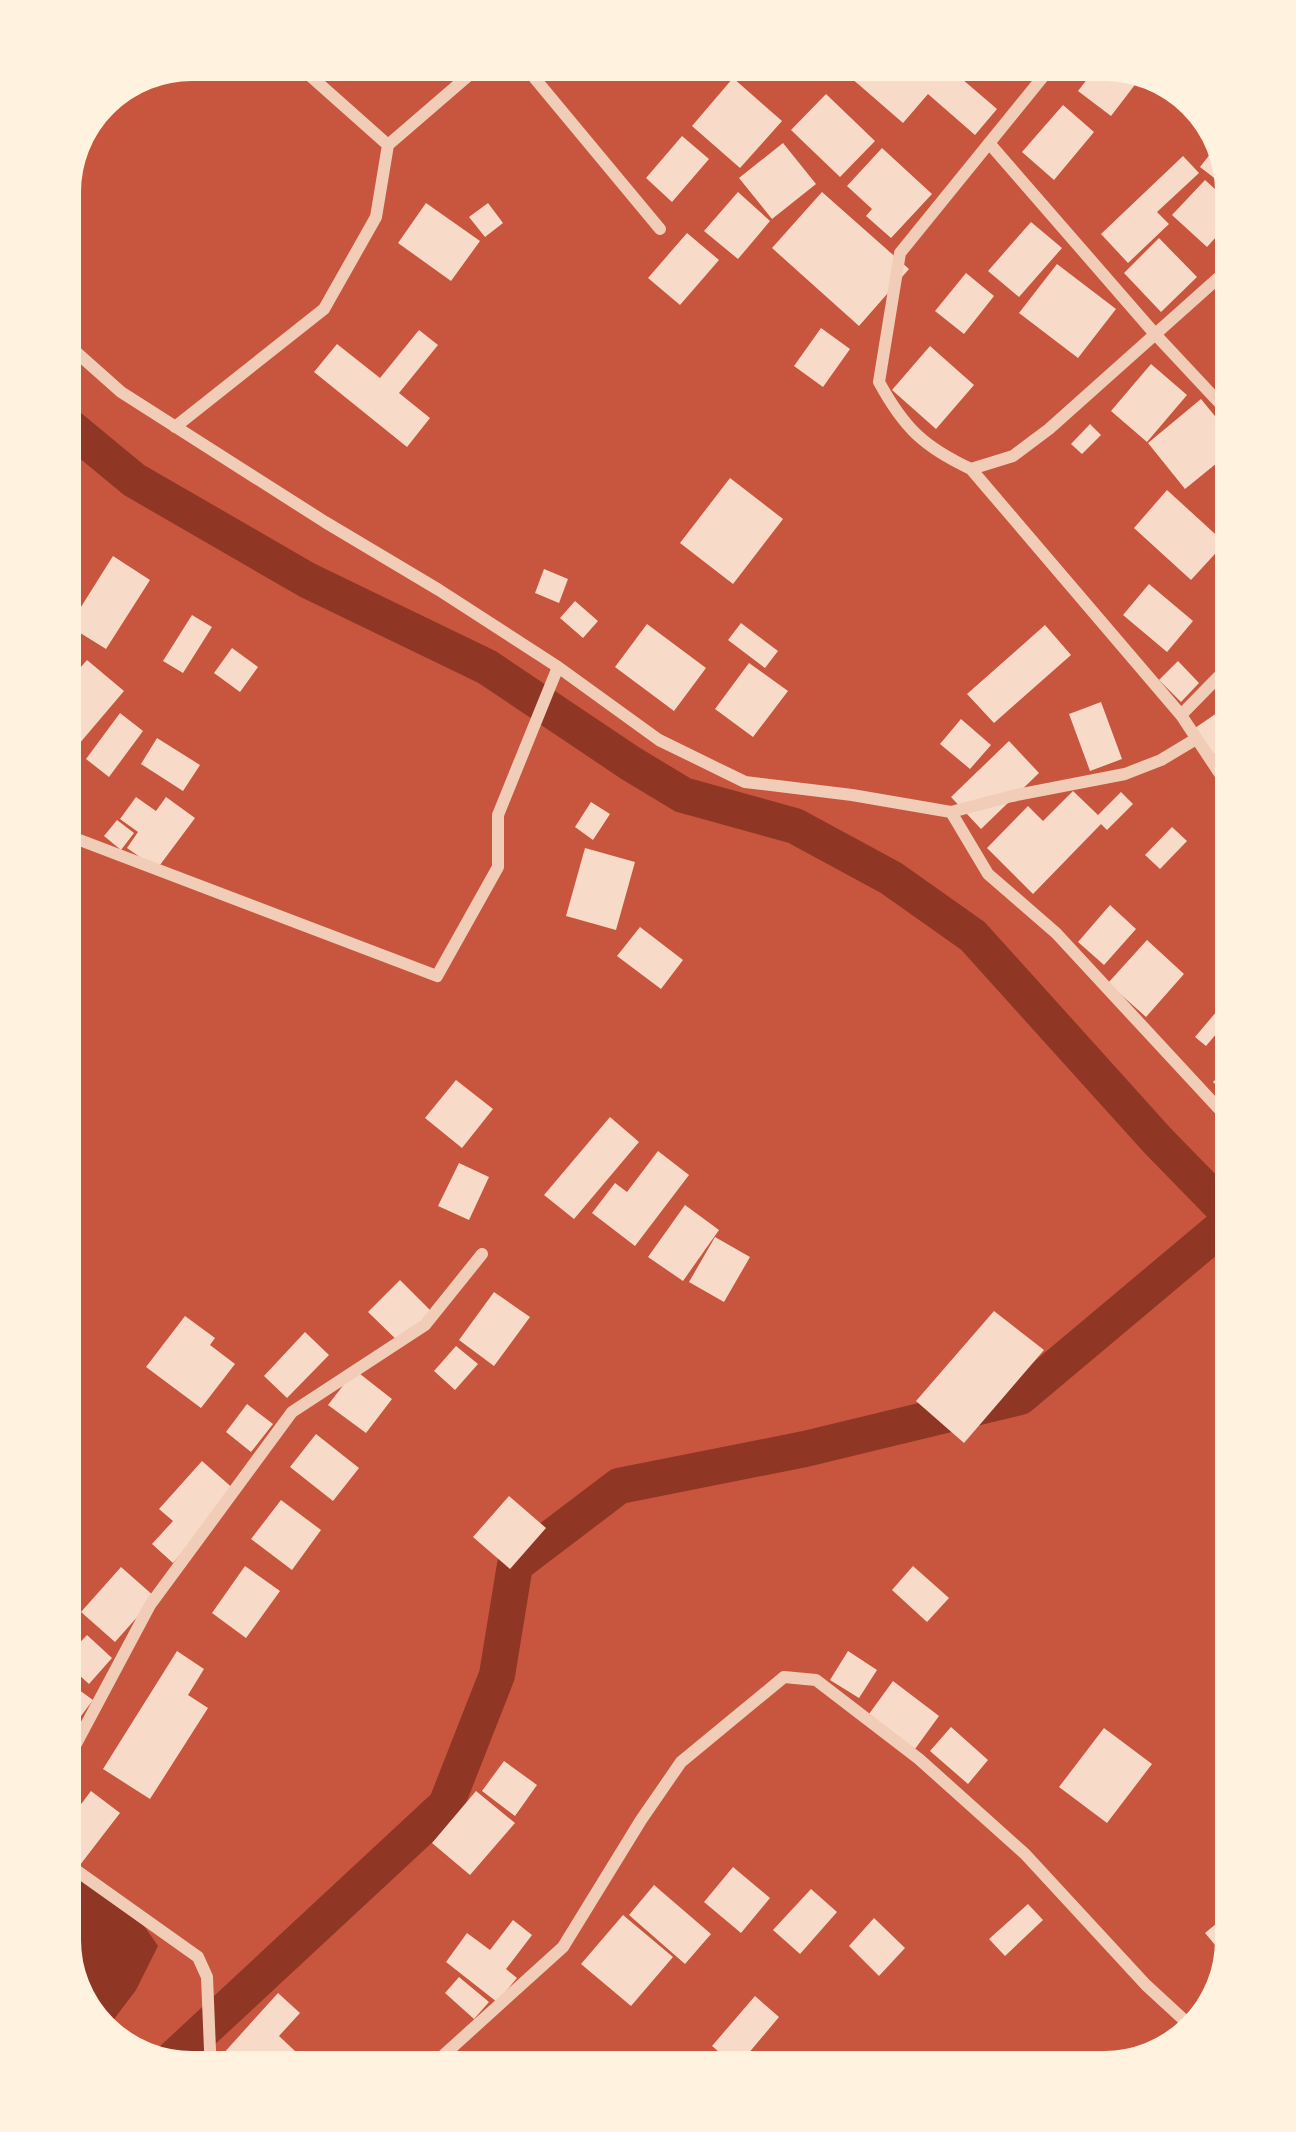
<svg xmlns="http://www.w3.org/2000/svg" width="1296" height="2132" viewBox="0 0 1296 2132" font-family="Karla,sans-serif">
<rect width="100%" height="100%" fill="#c8553d"/>
<!-- water -->
<path fill="#8f3625" d="M70,1869l68,48 20,29 -22,44 -34,45 -31,-36z"/>
<g fill="none" stroke-linecap="round" stroke-linejoin="round">
<!-- canal -->
<path stroke="#8f3625" stroke-width="36" d="M59,418l75,62 173,100 180,87 143,96 53,32 112,31 96,52 82,58 184,204 77,79
M163,2068l283,-263 51,-130 18,-110 104,-79 186,-37 215,-52 213,-179"/>
</g>
<!-- building -->
<path fill="#f7dbc8" d="M867,57h48l23,21 10,-11 49,42 -22,26 -47,-41 -25,29 -53,-46z
M1104,57h10l33,12 -36,47 -33,-25z
M733,78l49,43 -42,47 -48,-42z
M826,94l49,47 -35,36 -49,-47z
M1063,105l31,27 -40,48 -32,-28z
M1225,135l1,52 -26,-20z
M682,136l27,23 -37,43 -26,-24z
M783,143l33,41 -44,35 -33,-41z
M882,148l50,46 -41,44 -25,-22 6,-7 -25,-23z
M1183,156l16,17 -42,39 12,12 -41,39 -27,-29z
M1205,180l21,19v27l-19,21 -35,-32z
M738,192l32,29 -32,38 -34,-28z
M822,192l87,77 -50,57 -87,-78z
M426,203l54,38 -29,40 -53,-38z
M488,203l15,20 -18,14 -16,-20z
M1031,222l31,26 -43,49 -31,-26z
M687,233l32,27 -39,45 -32,-27z
M1159,238l38,39 -36,35 -37,-39z
M1057,264l59,45 -38,49 -59,-45z
M966,273l28,23 -30,38 -29,-23z
M821,328l29,21 -27,38 -29,-21z
M419,330l19,15 -39,48 31,25 -23,29 -93,-75 23,-28 43,34z
M930,346l44,39 -38,44 -44,-39z
M1151,364l36,31 -40,47 -36,-31z
M1201,399l27,33v22l-43,35 -37,-46z
M1090,424l11,11 -19,19 -11,-10z
M730,478l53,41 -50,65 -53,-41z
M1167,490l58,53 -34,37 -57,-52z
M113,556l37,24 -44,69 -37,-23z
M544,569l24,10 -9,24 -24,-10z
M1149,584l44,37 -26,31 -44,-37z
M575,601l23,20 -15,17 -23,-20z
M192,615l20,12 -29,46 -20,-12z
M741,623l37,28 -13,17 -37,-28z
M647,624l59,44 -32,43 -59,-44z
M1045,625l26,30 -77,68 -27,-29z
M232,648l26,19 -18,25 -26,-19z
M87,660l37,31 -62,73 -1,-74z
M1178,661l21,22 -18,19 -22,-22z
M749,663l39,28 -35,46 -38,-28z
M1101,702l21,57 -32,12 -21,-57z
M1230,704v64l-4,3 -31,-43z
M120,713l23,18 -34,46 -23,-18z
M961,719l30,26 -21,24 -30,-25z
M157,738l43,27 -17,26 -42,-27z
M1009,741l30,32 -58,56 -30,-32z
M1073,791l25,24 23,-23 12,12 -26,26 -6,-6 -68,70 -46,-46 41,-42 15,15z
M136,797l20,14 10,-14 29,21 -38,51 -30,-21 11,-16 -18,-13z
M591,802l19,12 -17,26 -18,-13z
M117,820l17,13 -13,17 -17,-14z
M1172,827l15,14 -27,28 -15,-14z
M585,848l50,14 -19,68 -50,-14z
M1110,905l26,24 -32,36 -26,-23z
M640,927l43,33 -22,29 -44,-33z
M1147,940l37,34 -38,43 -38,-34z
M1217,1011l11,9 -22,26 -11,-9z
M1232,1063l1,39 -20,-20z
M456,1080l37,29 -31,39 -37,-30z
M610,1117l29,25 -65,77 -30,-24z
M658,1151l31,24 -54,71 -43,-33 23,-30 12,9z
M459,1163l30,14 -20,43 -31,-14z
M685,1205l34,25 -36,51 -35,-24z
M715,1237l35,20 -26,45 -35,-20z
M400,1280l35,35 -32,31 -35,-34z
M494,1292l36,25 -36,49 -35,-26z
M994,1311l50,39 -80,93 -48,-42z
M185,1316l30,22 -5,7 25,19 -34,44 -55,-41z
M305,1332l24,23 -42,43 -23,-22z
M456,1346l22,18 -23,26 -21,-19z
M355,1370l37,29 -26,34 -38,-28z
M247,1404l26,20 -22,28 -25,-20z
M316,1434l43,34 -26,33 -43,-34z
M202,1461l34,30 -63,72 -21,-19 21,-23 -14,-12z
M509,1496l37,32 -36,41 -37,-32z
M281,1500l40,30 -29,40 -41,-31z
M245,1566l35,25 -34,47 -34,-25z
M913,1566l36,32 -22,24 -35,-32z
M121,1567l34,30 -40,45 -34,-30z
M87,1635l25,23 -23,26 -21,-19v-10z
M177,1651l27,18 -16,26 20,13 -58,91 -47,-30z
M848,1651l29,19 -18,28 -29,-18z
M893,1681l46,35 -24,33 -46,-35z
M68,1682l25,18 -24,32z
M951,1727l37,33 -20,24 -38,-33z
M1104,1728l48,36 -45,59 -48,-36z
M504,1761l33,24 -22,31 -33,-25z
M91,1791l29,22 -40,52 -10,-7 -1,-38z
M476,1791l39,32 -45,52 -38,-32z
M733,1867l37,31 -29,35 -37,-31z
M654,1885l57,49 -26,30 -56,-49z
M811,1889l26,23 -37,42 -27,-24z
M1028,1904l15,16 -38,36 -16,-17z
M1239,1905v36l-7,24 -27,-32z
M623,1915l50,42 -42,49 -50,-42z
M874,1918l31,30 -26,28 -30,-30z
M513,1920l19,15 -26,34 11,9 -20,24 -51,-40 21,-29 23,17z
M459,1977l30,25 -15,17 -29,-26z
M278,1993l22,20 -21,23 16,15 -20,22 -33,1 -20,-19z
M755,1996l24,21 -42,50 -25,-21z
M1170,2042l7,7 -14,12 -14,1z
M628,2052l18,16 -34,1z"/>
<g fill="none" stroke-linecap="round" stroke-linejoin="round">
<!-- minor -->
<path stroke="#f1ccb7" stroke-width="12" d="M289,57l99,88 102,-88
M517,57l143,172
M1059,57l-159,196 -21,129c25,46 45,65 92,87l42,-13 36,-27 177,-158
M989,143l166,191 72,77
M58,336l63,56 204,130 114,68 119,77 101,73 86,42 107,13 99,17 37,62 68,59 177,191
M175,427l149,-118 52,-92 12,-72
M971,469l210,246 48,-49
M1181,715l49,74
M951,812l61,-16 113,-22 36,-14 35,-21
M62,842l15,-3 360,137 61,-109v-52l60,-148
M69,1757l81,-152 142,-193 133,-87 57,-71
M70,1866l128,91 9,20 4,97
M426,2071l137,-124 78,-127 40,-58 103,-85 32,3 103,79 106,95 121,131 51,47"/>
</g>
<!-- crop -->
<path d="M0 0H1296V2132H0ZM192 78H1104A114 114 0 0 1 1218 192V1940A114 114 0 0 1 1104 2054H192A114 114 0 0 1 78 1940V192A114 114 0 0 1 192 78Z" fill="#fff3e0" fill-rule="evenodd"/>
<path fill="none" stroke="#fff3e0" stroke-width="6" d="M192 78H1104A114 114 0 0 1 1218 192V1940A114 114 0 0 1 1104 2054H192A114 114 0 0 1 78 1940V192A114 114 0 0 1 192 78Z"/>
</svg>
